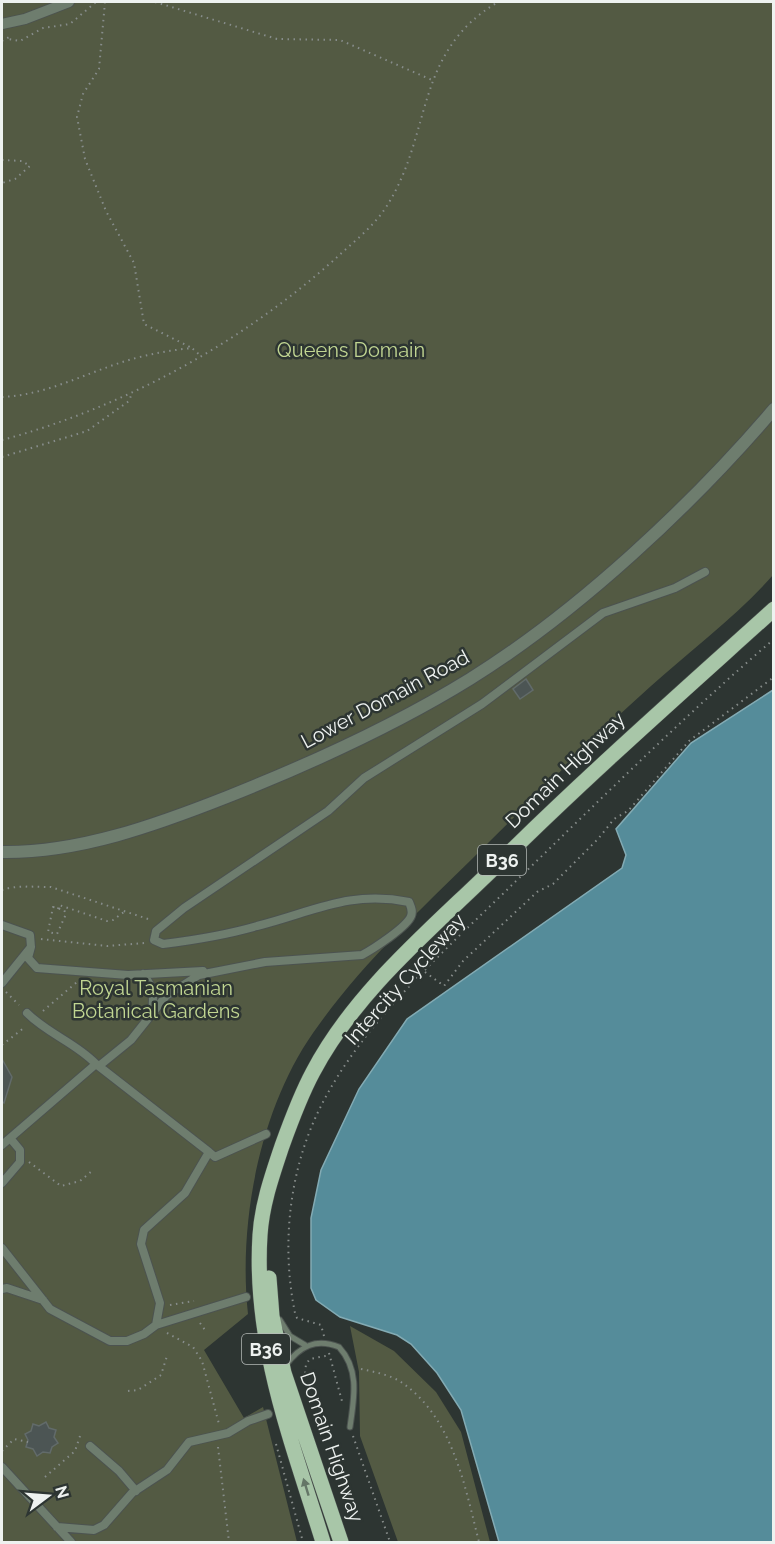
<svg xmlns="http://www.w3.org/2000/svg" width="775" height="1544" viewBox="0 0 775 1544" font-family="Raleway,sans-serif">
<rect width="100%" height="100%" fill="#2d3532"/>
<!-- green -->
<path fill="#535a43" d="M2,2h771v573c-34,39 -83,76 -122,111 -62,55 -119,114 -178,172 -56,55 -114,109 -160,175 -53,76 -75,189 -65,281l-44,36 40,68 19,-11 34,135h-295z
M350,1326l44,25 42,41 25,40 29,110h-92l-38,-106 -1,-64z"/>
<!-- water -->
<path fill="#558c9a" stroke="#83abb4" stroke-width="1.5" d="M773,690v852h-274l-38,-132 -24,-37 -26,-29 -14,-9 -57,-18 -24,-17 -5,-12v-70l10,-48 38,-81 48,-70 215,-151 4,-13 -10,-26 75,-86z"/>
<!-- building -->
<path fill="#4c5554" stroke="#626b6a" stroke-width="1.5" d="M526,679l7,11 -13,9 -7,-10z
M2,1059l10,18 -8,26 -2,-1z
M46,1422l3,6 7,2 -2,7 4,6 -6,4 -2,6 -7,-1 -6,4 -4,-7 -7,-2 2,-7 -3,-6 6,-3 2,-7 6,2z"/>
<g fill="none" stroke-linecap="round" stroke-linejoin="round">
<defs>
<path id="service" d="M280,1320l10,16 15,9
M286,1365c14,-19 30,-27 53,-18 21,23 15,51 11,80"/>
<path id="pedestrian" d="M2,925l28,10 1,12 -29,36
M31,947l-3,11 9,10 91,7 75,-4
M143,974c11,13 11,23 9,38
M27,1013c21,21 49,30 69,51
M99,1066l32,-26 35,-44 33,-21 66,-13 97,-7c11,-6 45,-28 49,-39 2,-5 0,-9 -2,-14 -60,-12 -96,10 -152,24 -31,9 -62,14 -94,18l-9,-4 2,-9 28,-23 144,-97 36,-33 118,-74 121,-91 72,-25 30,-16
M2,1145l94,-81 113,88 -24,41 -41,37 -3,14 19,59 -4,22
M209,1152l6,5 51,-23
M2,1183l18,-21v-12l-10,-12
M2,1248l48,61 60,32h17l17,-7 12,-9 90,-28
M2,1289l5,-1 36,12
M90,1446l29,25 17,20
M2,1467l69,75
M57,1527l37,3 10,-5 28,-32 35,-23 22,-28 39,-9 20,-12 20,-7"/>
<path id="minor" d="M2,24l23,-5 44,-17"/>
<path id="tertiary" d="M2,852c77,1 154,-27 225,-55 83,-33 167,-71 243,-118 109,-68 221,-173 304,-270"/>
<path id="primary" d="M269,1278l3,38 12,57 57,169
M323,1542c-31,-100 -70,-199 -63,-307 2,-31 12,-59 22,-89 9,-25 18,-50 31,-74 43,-82 121,-145 186,-209 89,-88 182,-170 275,-254"/>
</defs>
<!-- service casing -->
<use href="#service" stroke="#4c5350" stroke-width="7"/>
<!-- pedestrian casing -->
<use href="#pedestrian" stroke="#4c5350" stroke-width="10"/>
<!-- minor casing -->
<use href="#minor" stroke="#4c5350" stroke-width="12"/>
<!-- tertiary casing -->
<use href="#tertiary" stroke="#4c5350" stroke-width="14"/>
<!-- primary casing -->
<use href="#primary" stroke="#4c5350" stroke-width="16"/>
<!-- path -->
<path stroke="#878d8b" stroke-width="2" stroke-dasharray="1.5 4.5" stroke-linecap="butt" d="M105,2l-6,67 -16,25 -6,23 8,42 21,52 28,52 10,61 48,24
M155,2l122,37 63,1 92,40
M2,41l7,-4 -1,2 12,2 23,-13 27,-4 26,-22
M2,160l20,1 8,5 -15,13 -13,4
M2,397c47,-2 89,-27 134,-39 19,-5 37,-8 56,-10l9,8
M2,440c122,-33 238,-96 333,-181 18,-17 40,-33 53,-55 45,-73 26,-152 110,-202
M2,457l85,-26 42,-30 3,-8
M2,890c13,-5 34,-3 49,-3l100,33
M53,907l11,3 2,4 -9,20 -9,-2z
M58,909l1,-4 48,16 6,-1 11,-8
M41,939l66,7 38,-3
M425,972l19,14 19,-25 74,-69 16,-8 45,-45 16,-20 14,-8 61,-70 85,-64
M6,992l13,13
M43,1011l34,-29
M2,1045l23,-18
M29,1162l32,24 19,-5 12,-10
M170,1305l24,-4
M200,1323l5,7
M167,1333l26,14 9,14 17,63
M324,1336l-3,-11 -24,-7 -2,-5c-14,-68 -6,-144 26,-207 43,-86 128,-159 195,-225 85,-82 168,-165 258,-242
M329,1353l14,52
M361,1369c14,3 29,6 40,13 52,35 64,105 78,160
M304,1385l2,-21 4,-5 20,-4
M128,1391l10,-1 23,-15 6,-19
M353,1436l37,106
M276,1444l27,98
M218,1447l11,95
M2,1451l12,-12 14,3
M45,1477l30,-26 5,-15 3,2"/>
<!-- service -->
<use href="#service" stroke="#6e7d6e" stroke-width="5"/>
<!-- pedestrian -->
<use href="#pedestrian" stroke="#6e7d6e" stroke-width="8"/>
<!-- minor -->
<use href="#minor" stroke="#6e7d6e" stroke-width="10"/>
<!-- tertiary -->
<use href="#tertiary" stroke="#6e7d6e" stroke-width="12"/>
<!-- primary -->
<use href="#primary" stroke="#a8c6a8" stroke-width="15"/>
</g>
<!-- one-way arrows -->
<defs><path id="oneway-solid" d="M-6-.8H1V-3.2L6.5 0L1 3.2V.8H-6Z" transform="scale(1.5)"/></defs>
<use fill="#647667" href="#oneway-solid" transform="translate(306 1487) rotate(-107)"/>
<g text-anchor="middle" dominant-baseline="central" stroke-width="5" stroke-linejoin="round" paint-order="stroke">
<!-- shield labels -->
<g fill="#2d3532" stroke="#b4b9b7" stroke-width="1.5">
<rect x="478" y="845" width="48" height="30" rx="4.5"/>
<rect x="242" y="1334" width="48" height="30" rx="4.5"/>
</g>
<g font-size="18" font-weight="bold" fill="#eef2f0">
<text x="502" y="860">B36</text>
<text x="266" y="1349">B36</text>
</g>
<!-- park labels -->
<g font-size="20" fill="#c1d692" stroke="#2d3532">
<text x="351" y="350">Queens Domain</text>
<text x="156" y="988">Royal Tasmanian<tspan x="156" dy="23">Botanical Gardens</tspan></text>
</g>
<!-- street labels -->
<g font-size="20" fill="#eef2f0" stroke="#2d3532">
<text transform="translate(385 699) rotate(-28)">Lower Domain Road</text>
<text transform="translate(565 770) rotate(-44)">Domain Highway</text>
<text transform="translate(405 979) rotate(-48)">Intercity Cycleway</text>
<text transform="translate(332 1447) rotate(71)">Domain Highway</text>
</g>
</g>
<!-- border -->
<rect width="775" height="1544" fill="none" stroke="#eef2f0" stroke-width="6"/>
<!-- north arrow -->
<g transform="translate(48 1496) rotate(74)" stroke="#2d3532" stroke-width="4.5" paint-order="stroke">
<path d="M0-4.5L10 22L0 15L-10 22Z" fill="#eef2f0"/>
<text y="-9" font-size="16" font-weight="bold" text-anchor="middle" fill="#eef2f0">N</text>
</g>
</svg>
